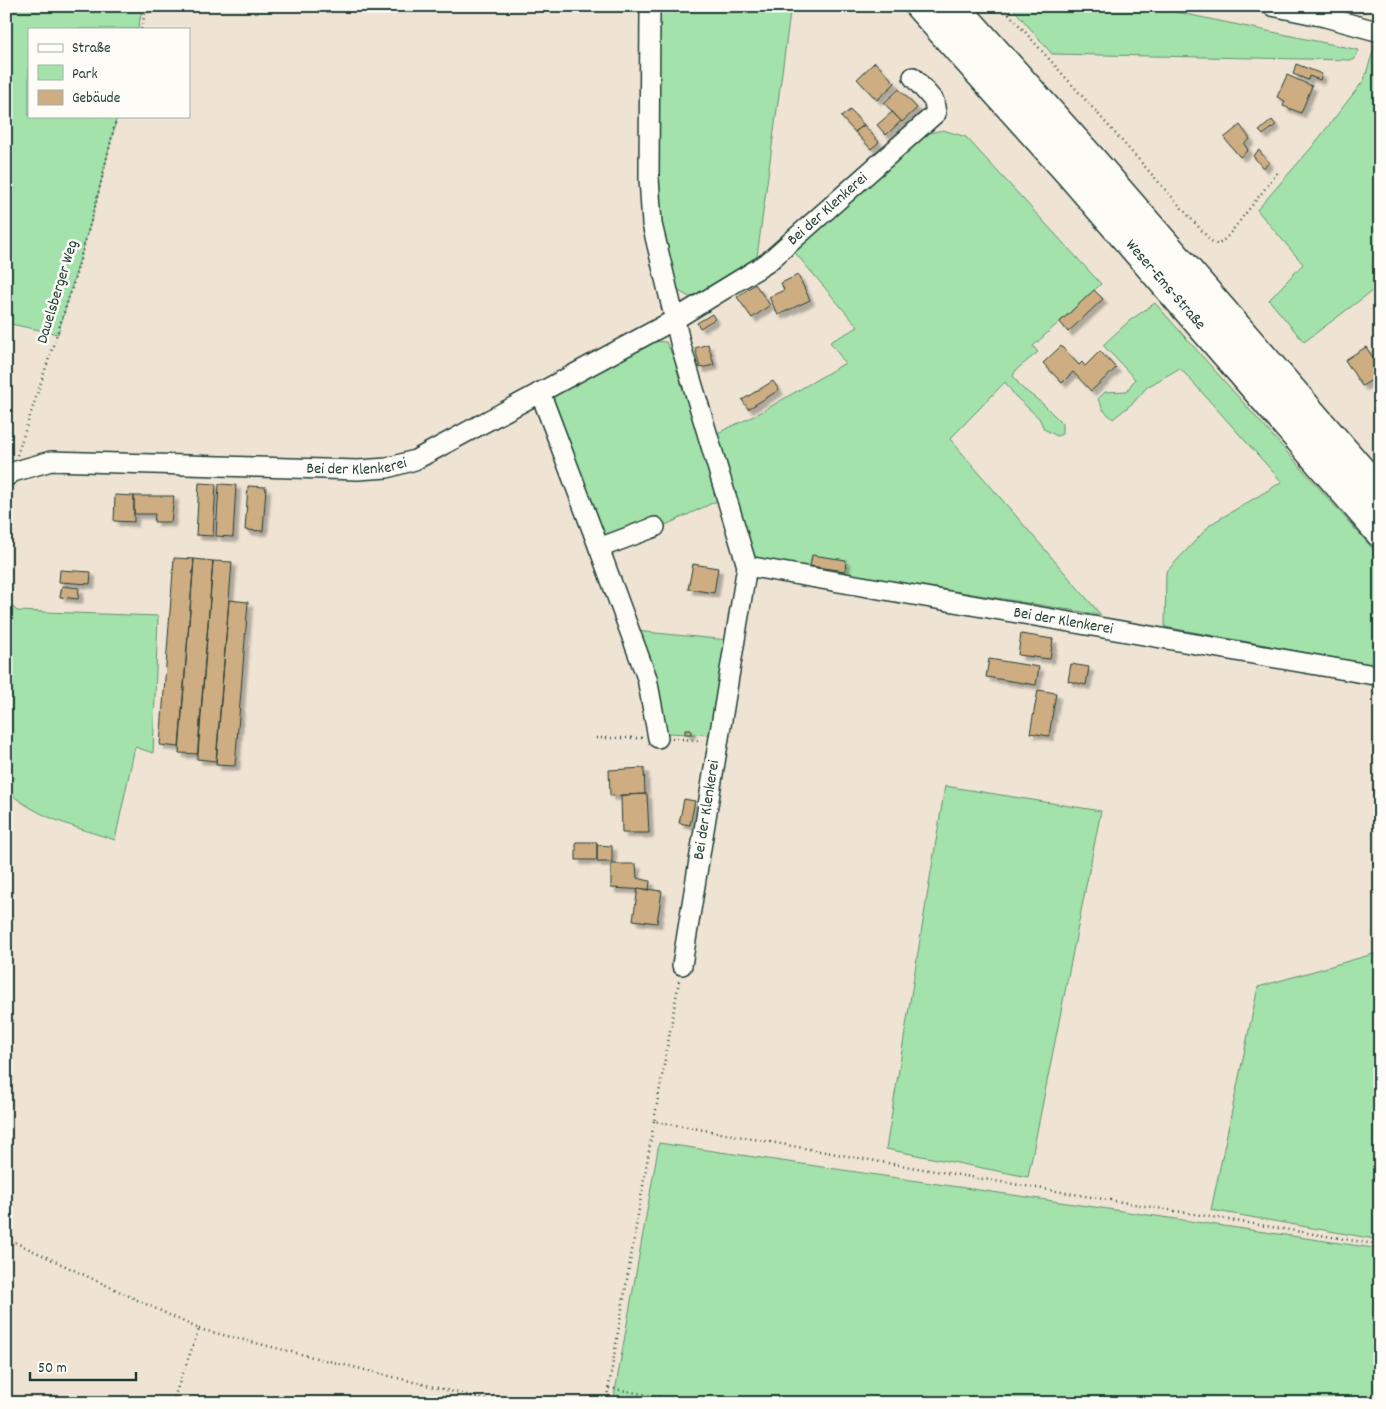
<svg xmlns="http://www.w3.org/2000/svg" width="1386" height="1409" viewBox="0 0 1386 1409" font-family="Dekko,sans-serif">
<defs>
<filter id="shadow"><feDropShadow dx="4.5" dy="4.5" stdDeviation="1" flood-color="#0004"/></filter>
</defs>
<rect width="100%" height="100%" fill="#efe4d4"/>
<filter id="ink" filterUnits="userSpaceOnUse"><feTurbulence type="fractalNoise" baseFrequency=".02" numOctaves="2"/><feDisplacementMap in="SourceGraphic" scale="10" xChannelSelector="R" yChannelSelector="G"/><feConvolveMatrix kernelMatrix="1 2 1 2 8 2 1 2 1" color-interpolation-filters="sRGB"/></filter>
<g filter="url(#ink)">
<!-- green -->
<path fill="#a3e2ab" stroke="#619070" d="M6,6h137l-5,23h-109v87h88l-22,91 -37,127 -52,-11z
M656,6h135l-35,258 -49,29 -16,5 -14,-8 -19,-56z
M1011,6h136l212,44 -5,10 -302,-6z
M1376,42l4,2v241l-76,57 -35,-42 34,-36 -46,-54 55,-63 52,-67z
M943,130l23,7 135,147 -68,62 5,6 -22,18 -3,6 9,12 21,16 19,19v11l-5,2 -13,-7 -5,-11 -24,-22 -10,-14 -55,57 151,176 -349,-57 -39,-123 43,-20 89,-52 -15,-21 28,-15 -66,-78 133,-115z
M1155,303l225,254v109l-215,-39 1,-55 45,-48 71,-42 -102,-114 -33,19 -13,15 -21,17 -9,-8 -6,-12 7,-7 22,-1 8,-12 -32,-34 26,-24z
M651,341l15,1 20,41 35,116 -64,30 -56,12 -51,-143 3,-4z
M6,600l11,11 141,5 -5,137 -18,-6 -20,93c-36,-12 -82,-23 -109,-51z
M635,631l93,9 -16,95 -44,-2 -7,-7z
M945,786l156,25 -73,366 -142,-28z
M1380,952v288l-169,-30 47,-223z
M659,1143l721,106v154h-767z"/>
<!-- building -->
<path fill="#cfad82" stroke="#1f3d34" filter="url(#shadow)" d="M875,62l20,21 -18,17 -20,-21z
M1296,64l26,10 -2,6 -11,-4 -1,4 -15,-6z
M1287,75l25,11 -11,27 -18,-7 2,-5 -8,-4z
M899,89l18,19 -15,14 -18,-19z
M850,110l14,15 -9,7 -14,-15z
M892,112l9,9 -15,14 -9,-10z
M1272,120l4,5 -13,10 -4,-4z
M864,125l15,17 -8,7 -16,-17z
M1240,125l10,14 -6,5 4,6 -8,7 -16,-19z
M1259,150l10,13 -6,5 -10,-12z
M798,275l12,25 -32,15 -9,-18 15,-7 -3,-7z
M755,284l15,21 -18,13 -15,-21z
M1094,290l9,9 -35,33 -8,-10z
M712,314l3,5 -15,9 -3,-5z
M708,344l6,21 -14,3 -5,-20z
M1061,346l18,19 3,-3 3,4 15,-15 16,17 -25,23 -18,-19 -11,11 -19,-20z
M1366,347l14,21v7l-18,11 -17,-26z
M773,381l6,9 -31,19 -6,-9z
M199,483l17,1 -3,52 -17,-1z
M219,484l17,1 -3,52 -17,-1z
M248,486l18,1 -3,44 -18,-1z
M115,495l19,1v26l-20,-1z
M134,496h40l-3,26h-17l1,-8h-21z
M812,555l34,5 -1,11 -35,-5z
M174,558l20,1 -15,188 -19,-2z
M194,559l19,2 -15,193 -19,-1z
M213,561l19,1 -16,199 -19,-2z
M693,564l25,4 -4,25 -26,-4z
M60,570l31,2 -1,12 -31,-2z
M62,586l17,2 -1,11 -18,-2z
M229,600l19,2 -13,164 -19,-1z
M1021,634l32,5 -3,20 -32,-4z
M989,659l50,8 -3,18 -50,-8z
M1071,664l18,3 -3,18 -18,-4z
M1038,690l18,3 -7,43 -19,-3z
M685,730h6v4h-6z
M644,768l1,26 -35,2 -1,-26z
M647,794l2,39h-27l-1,-38z
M684,799l11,2 -5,24 -11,-2z
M576,842h21v18h-21z
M597,845l15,1v16h-15z
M611,864h25l1,14 13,3 -1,9 -38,-2z
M638,888l24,3 -5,32 -24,-3z"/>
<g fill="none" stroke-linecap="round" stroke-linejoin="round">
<defs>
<g id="minor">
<path d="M650,6l-1,172 3,46 29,122 66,220 -65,399"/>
<path d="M1272,6l53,11 55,15"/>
<path d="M540,392l59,156 56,-21"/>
<path id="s1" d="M6,477l7,-5 38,-11 307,9 29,-2 28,-8 259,-140 93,-57 169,-150 -2,-12 -21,-24"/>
<path d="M599,548l48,130 11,60"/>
<path id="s2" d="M747,566l633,110"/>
</g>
<g id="highway">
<path id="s3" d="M919,6l150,167 311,360"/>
<path d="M955,6l135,151 290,335"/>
</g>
</defs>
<!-- minor casing -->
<use href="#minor" stroke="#1f3d34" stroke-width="22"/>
<!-- highway casing -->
<use href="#highway" stroke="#1f3d34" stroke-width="31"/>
<!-- path -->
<path stroke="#1f3d34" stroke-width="2.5" stroke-dasharray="1 4" stroke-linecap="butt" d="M1002,6l209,235 7,4 10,-9 50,-64
M141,29l6,-23
M17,455l56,-170 22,-78 22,-91
M591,738h51
M672,738l30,3
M679,981l-25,140 227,41 499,83
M6,1238l193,91 -27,74
M199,1329l300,74
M609,1388l84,15
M606,1403l48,-282"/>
<!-- minor -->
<use href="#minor" stroke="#fdfcf7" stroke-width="19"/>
<!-- highway -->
<use href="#highway" stroke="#fdfcf7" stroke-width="28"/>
</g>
</g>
<g text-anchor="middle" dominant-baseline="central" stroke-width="5" stroke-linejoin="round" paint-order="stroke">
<!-- street labels -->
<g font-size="16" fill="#1f3d34" stroke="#fdfcf7">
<text stroke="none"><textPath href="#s1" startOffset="898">Bei der Klenkerei</textPath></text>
<text stroke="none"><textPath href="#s3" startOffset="372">Weser-Ems-Straße</textPath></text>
<text transform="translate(58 292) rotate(-73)">Dauelsberger Weg</text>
<text stroke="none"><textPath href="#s1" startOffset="354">Bei der Klenkerei</textPath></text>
<text stroke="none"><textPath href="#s2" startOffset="321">Bei der Klenkerei</textPath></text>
<text transform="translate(707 810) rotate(-81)">Bei der Klenkerei</text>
</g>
</g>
<!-- margin -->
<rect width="1386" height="1409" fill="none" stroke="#fdfcf7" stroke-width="25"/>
<rect x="12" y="12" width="1361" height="1384" fill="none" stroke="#1f3d34" stroke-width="2" filter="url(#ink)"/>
<!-- legend -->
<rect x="28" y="28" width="162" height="90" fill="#fdfcf7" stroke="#a4b0a9"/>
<rect x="38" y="44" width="25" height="8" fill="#fdfcf7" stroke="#a4b0a9"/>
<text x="72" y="52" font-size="15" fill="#1f3d34">Straße</text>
<rect x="38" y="65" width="25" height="15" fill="#a3e2ab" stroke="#a4b0a9"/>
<text x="72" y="78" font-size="15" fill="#1f3d34">Park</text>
<rect x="38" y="90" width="25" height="15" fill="#cfad82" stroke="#a4b0a9"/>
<text x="72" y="102" font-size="15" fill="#1f3d34">Gebäude</text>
<!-- scale -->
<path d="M30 1372v8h106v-8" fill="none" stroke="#1f3d34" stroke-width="2.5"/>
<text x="38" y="1372" font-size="15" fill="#1f3d34" stroke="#fdfcf7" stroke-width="4" paint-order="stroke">50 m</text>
</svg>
